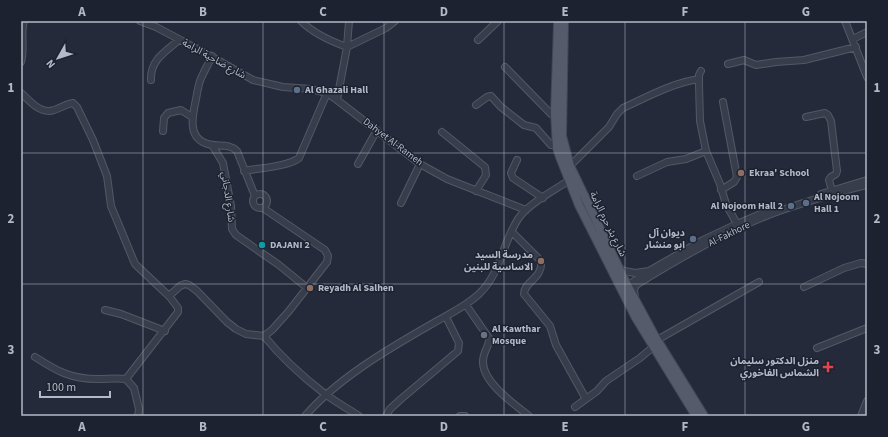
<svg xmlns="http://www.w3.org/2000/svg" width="888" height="437" viewBox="0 0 888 437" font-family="'Source Sans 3','Noto Sans Arabic',sans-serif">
<rect width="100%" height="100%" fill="#252a3b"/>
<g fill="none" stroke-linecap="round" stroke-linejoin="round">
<defs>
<path id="minor" d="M140,21l16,6 51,27 46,26 30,7 28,2 16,4 10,7
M301,21c13,13 29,20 46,26l39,-19 9,-7
M349,21l-2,26 -10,53 83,64 27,15 79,31
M845,21l22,56
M853,39l14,-7
M478,40l20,-19
M212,56c-4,9 -9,17 -12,25 -2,6 -3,13 -4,18 -3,15 -9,37 9,44 11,5 23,-1 32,8l18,45
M21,62c4,-15 -1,-27 3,-41
M728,64l16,-4 12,5 20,-3 28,-2 52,-13
M505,67l46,47 4,-1
M701,71l-2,4v9l1,37 6,30 14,33 6,20 11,20
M151,80c-1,-20 14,-28 28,-40
M21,93c9,8 20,22 33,17 7,-2 12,-6 19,-7l4,4 16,33 14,36 4,30 24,58 35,33 8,11v4l-52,67c-12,-1 -17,0 -28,0 -28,0 -41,-8 -63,-22
M476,105l11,-8 4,-1 10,11 23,18 12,3 15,17 6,-3
M806,117l19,-4 3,2 3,6 6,50 -1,3 -5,3 -2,3 3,11
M163,131l1,-13 4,-5 13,-3 11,7
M442,132l43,35 1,8 -10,16
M212,145l11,18 8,43 1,23 4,6 43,30 27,22
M517,160l-6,13 2,5 30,20
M358,164l19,-34
M570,166l39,-39 8,-13 6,-6c24,-11 49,-25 76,-29
M244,171c15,-3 43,-4 55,-13l28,-65
M637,176l30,-14 19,-3 20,-8
M721,190l13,-8 3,-5 -14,-75
M821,194l46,-14
M253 201a7 7 0 1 1 14 0a7 7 0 1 1-14 0Z
M401,203l19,-39
M512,232l29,29c2,18 -17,20 -17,33l26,32 6,19 30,54
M619,268l6,3 10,2 14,-2 54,-31 34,-16 33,-14
M804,287l40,-19 17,-5 6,1
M624,288l22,-15
M169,296l11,-10 5,-2 4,1 8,6 30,31 9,7 10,5 18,2 8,-6 17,-19 38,-49 1,-6 -3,-6 -62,-42
M635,297l-1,-7 2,-5c45,-28 97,-58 146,-75 27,-9 58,-19 85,-25
M466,305l23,33c1,7 -6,14 -6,23 -1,21 31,43 46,55
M105,310l16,4 44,17
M264,336c17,21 39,41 61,58 11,8 23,15 34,22
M657,340l102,-58
M817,348l50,-20
M126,379l8,9 5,21 -1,7
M575,407l22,-16 9,-10 34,-23 13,-11
M305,416c32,-37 83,-67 125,-91 17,-10 34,-17 49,-31 22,-21 23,-50 39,-75 10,-15 35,-28 50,-38
M386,416l4,-7 11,-10 57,-48 1,-8 -13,-26
M460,416h5
M861,416l6,-15"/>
<path id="major" d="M564,21l-2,115 8,30 57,119 27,50 50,81
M558,24l-3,89 2,35 3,9 19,48 57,113 60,98"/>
</defs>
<!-- minor casing -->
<use href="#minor" stroke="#535866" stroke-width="8"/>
<!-- major casing -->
<use href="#major" stroke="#414654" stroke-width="10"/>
<!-- minor -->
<use href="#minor" stroke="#383d4b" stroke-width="6"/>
<!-- major -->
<use href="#major" stroke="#565b6b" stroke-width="8"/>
</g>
<!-- grid -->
<path fill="none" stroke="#b4b8c7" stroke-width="1" stroke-opacity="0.55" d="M143,21v395M263,21v395M384,21v395M504,21v395M625,21v395M745,21v395M21,153h846M21,284h846"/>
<!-- markers -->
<g fill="#5c6f8a" stroke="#1d2230" stroke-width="1.5">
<circle cx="297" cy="90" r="4"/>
<circle cx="806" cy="203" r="4"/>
<circle cx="791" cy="206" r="4"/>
<circle cx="693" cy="239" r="4"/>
</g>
<g fill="#8d6e63" stroke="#1d2230" stroke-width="1.5">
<circle cx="741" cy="173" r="4"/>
<circle cx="541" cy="261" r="4"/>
<circle cx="310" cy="288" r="4"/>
</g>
<circle fill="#0f9aa8" stroke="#1d2230" stroke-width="1.5" cx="262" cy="245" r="4"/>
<circle fill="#6b7280" stroke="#1d2230" stroke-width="1.5" cx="484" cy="335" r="4"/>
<path fill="#e0444e" stroke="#1d2230" stroke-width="1.5" d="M826 361h4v4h4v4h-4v4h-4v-4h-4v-4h4z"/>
<g text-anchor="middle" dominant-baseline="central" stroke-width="3" stroke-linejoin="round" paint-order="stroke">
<!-- street labels -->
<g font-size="10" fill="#b4b8c7" stroke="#1d2230">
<text transform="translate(214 59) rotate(29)">شارع ضاحية الرامة</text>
<text transform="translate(393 142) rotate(37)">Dahyet Al-Rameh</text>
<text transform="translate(228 197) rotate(82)">شارع الدجاني</text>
<text transform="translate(608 224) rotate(64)">شارع بئر حرم الرامة</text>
<text transform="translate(729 234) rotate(-26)">Al-Fakhore</text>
</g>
<!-- poi labels -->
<g font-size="10" font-weight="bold" fill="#b4b8c7" stroke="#1d2230" text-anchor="start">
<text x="305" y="90">Al Ghazali Hall</text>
<text x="749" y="173">Ekraa' School</text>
<text x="814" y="197">Al Nojoom<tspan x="814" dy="12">Hall 1</tspan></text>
<text x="783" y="206" text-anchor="end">Al Nojoom Hall 2</text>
<text x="685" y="233" text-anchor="end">ديوان آل<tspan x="685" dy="12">ابو منشار</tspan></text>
<text x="270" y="245">DAJANI 2</text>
<text x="533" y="255" text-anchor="end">مدرسة السيد<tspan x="533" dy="12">الاساسية للبنين</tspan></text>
<text x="318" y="288">Reyadh Al Salhen</text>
<text x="492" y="329">Al Kawthar<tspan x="492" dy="12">Mosque</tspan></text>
<text x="819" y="361" text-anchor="end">منزل الدكتور سليمان<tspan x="819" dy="12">الشماس الفاخوري</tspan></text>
</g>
</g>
<!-- border -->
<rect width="888" height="437" fill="none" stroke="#1d2230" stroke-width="44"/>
<!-- north arrow -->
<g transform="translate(58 58) rotate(231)" stroke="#1d2230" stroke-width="3" paint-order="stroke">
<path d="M0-3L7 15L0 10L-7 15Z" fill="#b4b8c7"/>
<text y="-6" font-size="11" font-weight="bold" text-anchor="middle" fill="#b4b8c7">N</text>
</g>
<!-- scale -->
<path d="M40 391v6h70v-6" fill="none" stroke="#b4b8c7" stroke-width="2"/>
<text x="46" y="391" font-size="12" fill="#b4b8c7" stroke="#1d2230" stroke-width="3" paint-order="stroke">100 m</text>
<rect x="22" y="22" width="844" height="393" fill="none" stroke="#b4b8c7" stroke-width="1.5"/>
<g font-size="13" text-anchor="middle" font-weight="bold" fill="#b4b8c7">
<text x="82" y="16">A</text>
<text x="203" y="16">B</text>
<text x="323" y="16">C</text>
<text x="444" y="16">D</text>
<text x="565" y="16">E</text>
<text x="685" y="16">F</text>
<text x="806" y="16">G</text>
<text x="11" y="92">1</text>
<text x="877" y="92">1</text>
<text x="11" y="223">2</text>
<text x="877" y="223">2</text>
<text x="11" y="354">3</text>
<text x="877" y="354">3</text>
<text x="82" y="431">A</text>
<text x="203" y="431">B</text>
<text x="323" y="431">C</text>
<text x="444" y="431">D</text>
<text x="565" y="431">E</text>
<text x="685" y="431">F</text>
<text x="806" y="431">G</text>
</g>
</svg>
